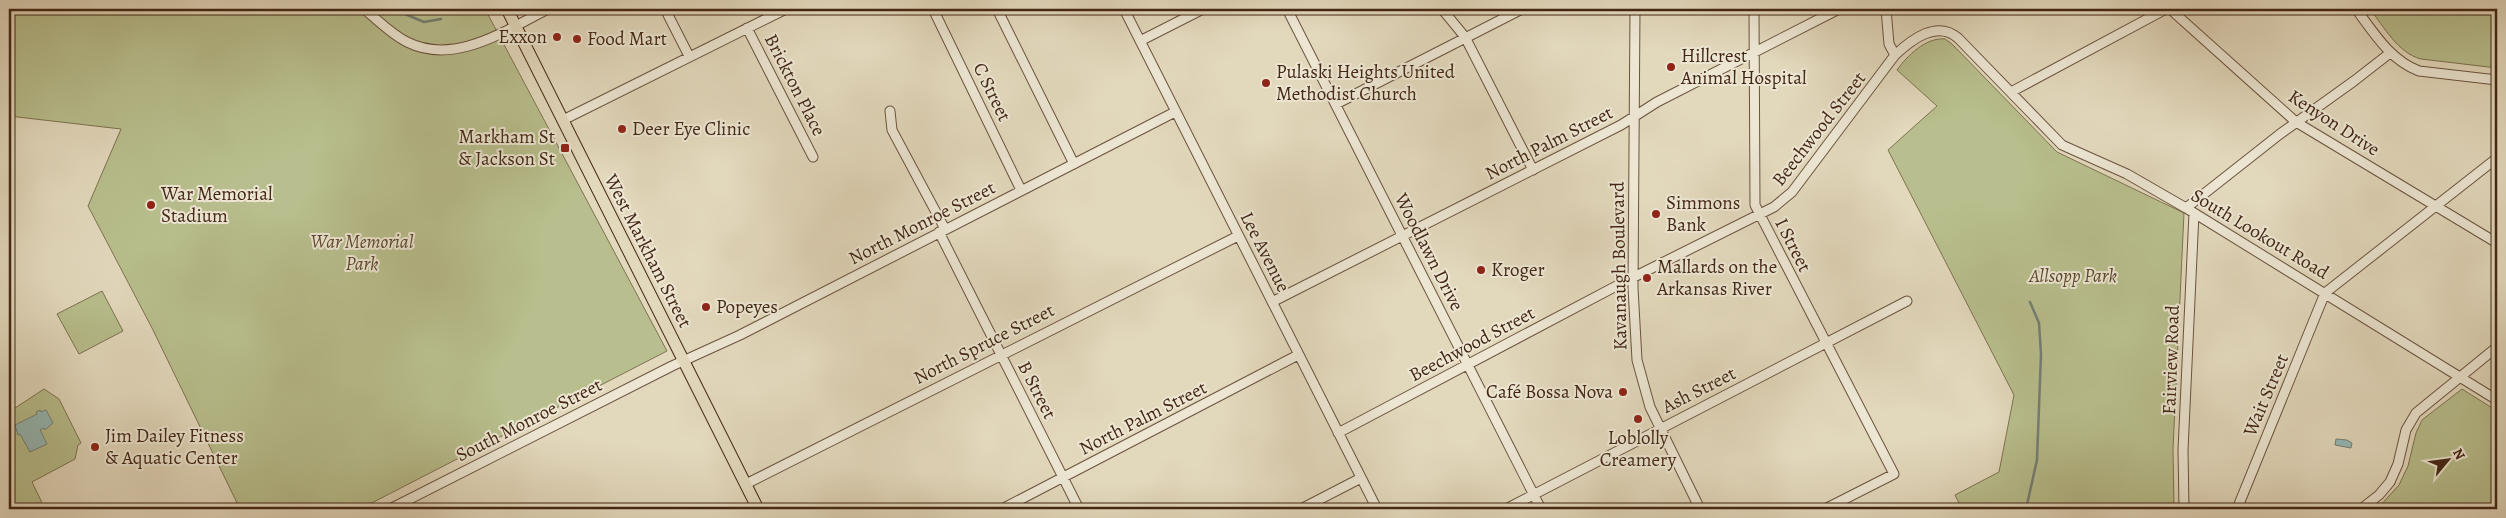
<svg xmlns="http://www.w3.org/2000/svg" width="2506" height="518" viewBox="0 0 2506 518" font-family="Alegreya,serif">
<rect width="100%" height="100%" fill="#e2d8bc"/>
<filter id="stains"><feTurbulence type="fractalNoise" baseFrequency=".004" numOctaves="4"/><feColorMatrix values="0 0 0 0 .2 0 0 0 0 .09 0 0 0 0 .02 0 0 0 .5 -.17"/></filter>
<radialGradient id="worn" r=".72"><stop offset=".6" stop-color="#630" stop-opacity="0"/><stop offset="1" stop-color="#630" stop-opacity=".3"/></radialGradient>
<!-- green -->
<path fill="#b8be8d" stroke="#7e7250" d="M9,9h476l182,342 -307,158h-120l-88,-181 -64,-122 33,-77 -112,-13z
M2370,9h127v59l-76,-9c-23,-6 -37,-32 -51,-50z
M1945,39l7,5 105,108 127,61 -11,236 1,60h-212l-7,-14 44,-23 15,-77 -126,-245 49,-44 -40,-36c10,-14 29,-33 48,-31z
M102,291l21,40 -44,23 -22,-40z
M44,389l15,10 22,44 -3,2 -3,14 -43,23 13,27h-36v-97z
M2462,389l35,22v98h-120l22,-24 9,-19 8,-33 6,-13z"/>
<!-- water -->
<path fill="#95b9b6" stroke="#747f75" d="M40,410l1,2 5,-2 7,13 -8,7 -1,-2 -4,2 7,14 -17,8 -10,-18 -2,1 -3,-10 22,-11 -1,-2z
M2336,439l11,1 5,3 -1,5 -16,-3z"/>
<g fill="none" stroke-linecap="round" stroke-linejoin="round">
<!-- stream -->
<path stroke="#747f75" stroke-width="2.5" d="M393,9l31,13 17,-3
M2026,509l11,-49 4,-106 -2,-31 -9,-21"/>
<defs>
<path id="minor" d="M364,9c14,11 27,25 43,33 48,24 99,-12 141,-33
M665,9l24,47
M933,9l88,181
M997,9l77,155
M1124,9l253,500
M1287,9l254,500
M1442,9l23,28 68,133
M1635,9l-2,279 4,72 13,47 50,102
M1754,9l1,196 139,269 -69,35
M1886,9l3,35 6,11
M2170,9l126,113 201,121
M2356,9c18,24 34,51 63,62l78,9
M747,28l66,129
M1140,41l63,-32
M2011,92l155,-83
M1336,104l186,-95
M890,111l2,19 53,99
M563,120l223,-111
M2186,208l94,-74 74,-53 36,-28
M939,232l140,277
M1272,302l349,-177 36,-23 182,-93
M1338,433l284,-150 152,-76 18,-15 103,-137c17,-16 42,-35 63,-17l104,107 65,29 59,34 311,192
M746,484l492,-248
M390,509l282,-143 68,-31 435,-223
M1002,509l296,-154
M1301,509l60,-31
M1506,509l401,-208
M2184,509l-1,-59 11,-237
M2237,509l88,-216 172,-135
M2361,509l18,-14 11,-13 8,-18 8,-34 10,-17 81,-66"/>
<path id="major" d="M507,9l251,500"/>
</defs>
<!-- minor casing -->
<use href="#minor" stroke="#6b533e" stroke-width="11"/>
<!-- major casing -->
<use href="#major" stroke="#432714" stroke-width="13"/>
<!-- minor -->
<use href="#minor" stroke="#ece6d3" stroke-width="9"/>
<!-- major -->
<use href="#major" stroke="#e2d8bc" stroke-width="11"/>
</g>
<!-- markers -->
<g fill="#8f2418" stroke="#ece6d3" stroke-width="2">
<circle cx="557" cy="37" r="5"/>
<circle cx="577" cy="39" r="5"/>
<circle cx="1671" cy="67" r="5"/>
<circle cx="1266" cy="83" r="5"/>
<circle cx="622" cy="129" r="5"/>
<rect x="560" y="143" width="10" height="10" rx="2.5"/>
<circle cx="151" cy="205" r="5"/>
<circle cx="1656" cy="214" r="5"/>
<circle cx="1481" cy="270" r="5"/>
<circle cx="1647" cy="278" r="5"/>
<circle cx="706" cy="307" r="5"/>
<circle cx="1623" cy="392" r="5"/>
<circle cx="1638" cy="419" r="5"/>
<circle cx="95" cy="447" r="5"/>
</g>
<g text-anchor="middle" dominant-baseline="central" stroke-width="4" stroke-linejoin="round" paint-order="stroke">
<!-- poi labels -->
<g font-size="19" fill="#432714" stroke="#ece6d3" text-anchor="start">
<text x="547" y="37" text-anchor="end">Exxon</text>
<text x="587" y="39">Food Mart</text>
<text x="1681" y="56">Hillcrest<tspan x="1681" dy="22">Animal Hospital</tspan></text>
<text x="1276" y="72">Pulaski Heights United<tspan x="1276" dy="22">Methodist Church</tspan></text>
<text x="632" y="129">Deer Eye Clinic</text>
<text x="555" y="137" text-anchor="end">Markham St<tspan x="555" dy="22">&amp; Jackson St</tspan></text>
<text x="161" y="194">War Memorial<tspan x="161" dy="22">Stadium</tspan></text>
<text x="1666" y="203">Simmons<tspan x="1666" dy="22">Bank</tspan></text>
<text x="1657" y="267">Mallards on the<tspan x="1657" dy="22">Arkansas River</tspan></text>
<text x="1491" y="270">Kroger</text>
<text x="716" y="307">Popeyes</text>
<text x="1613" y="392" text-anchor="end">Café Bossa Nova</text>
<text x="105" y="436">Jim Dailey Fitness<tspan x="105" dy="22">&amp; Aquatic Center</tspan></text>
<text x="1638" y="438" text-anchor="middle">Loblolly<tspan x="1638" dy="22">Creamery</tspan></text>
</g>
<!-- street labels -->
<g font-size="19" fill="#432714" stroke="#ece6d3">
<text transform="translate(795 85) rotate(63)">Brickton Place</text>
<text transform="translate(992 92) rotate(64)">C Street</text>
<text transform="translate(2334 123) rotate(33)">Kenyon Drive</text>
<text transform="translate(1819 129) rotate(-52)">Beechwood Street</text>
<text transform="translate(1549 143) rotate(-27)">North Palm Street</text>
<text transform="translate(922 223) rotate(-27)">North Monroe Street</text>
<text transform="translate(2260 234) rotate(31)">South Lookout Road</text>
<text transform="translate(1793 245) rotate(63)">I Street</text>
<text transform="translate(648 251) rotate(63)">West Markham Street</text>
<text transform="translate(1265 252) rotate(63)">Lee Avenue</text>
<text transform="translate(1429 252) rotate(63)">Woodlawn Drive</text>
<text transform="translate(1619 266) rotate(-91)">Kavanaugh Boulevard</text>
<text transform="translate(984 344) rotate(-27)">North Spruce Street</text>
<text transform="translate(1472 344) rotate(-28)">Beechwood Street</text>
<text transform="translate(2171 360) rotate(-88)">Fairview Road</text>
<text transform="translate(1037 390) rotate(63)">B Street</text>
<text transform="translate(1699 390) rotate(-27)">Ash Street</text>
<text transform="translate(2266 395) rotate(-67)">Wait Street</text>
<text transform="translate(1143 418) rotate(-27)">North Palm Street</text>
<text transform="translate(529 420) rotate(-27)">South Monroe Street</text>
</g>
<!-- park labels -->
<g font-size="19" font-style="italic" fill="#5a452c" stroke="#ece6d3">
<text x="362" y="242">War Memorial<tspan x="362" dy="22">Park</tspan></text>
<text x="2073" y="276">Allsopp Park</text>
</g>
</g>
<!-- margin -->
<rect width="2506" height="518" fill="none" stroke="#e2d8bc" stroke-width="30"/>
<rect x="10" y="10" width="2486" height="498" fill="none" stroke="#432714" stroke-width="2.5"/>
<rect x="15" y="15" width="2476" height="488" fill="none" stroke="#432714"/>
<!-- north arrow -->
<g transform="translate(2448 460) rotate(61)" stroke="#ece6d3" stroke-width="4" paint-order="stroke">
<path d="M0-4L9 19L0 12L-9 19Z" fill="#432714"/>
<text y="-8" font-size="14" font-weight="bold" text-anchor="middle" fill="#432714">N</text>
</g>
<rect width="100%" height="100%" filter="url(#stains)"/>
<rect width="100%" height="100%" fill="url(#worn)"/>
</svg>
